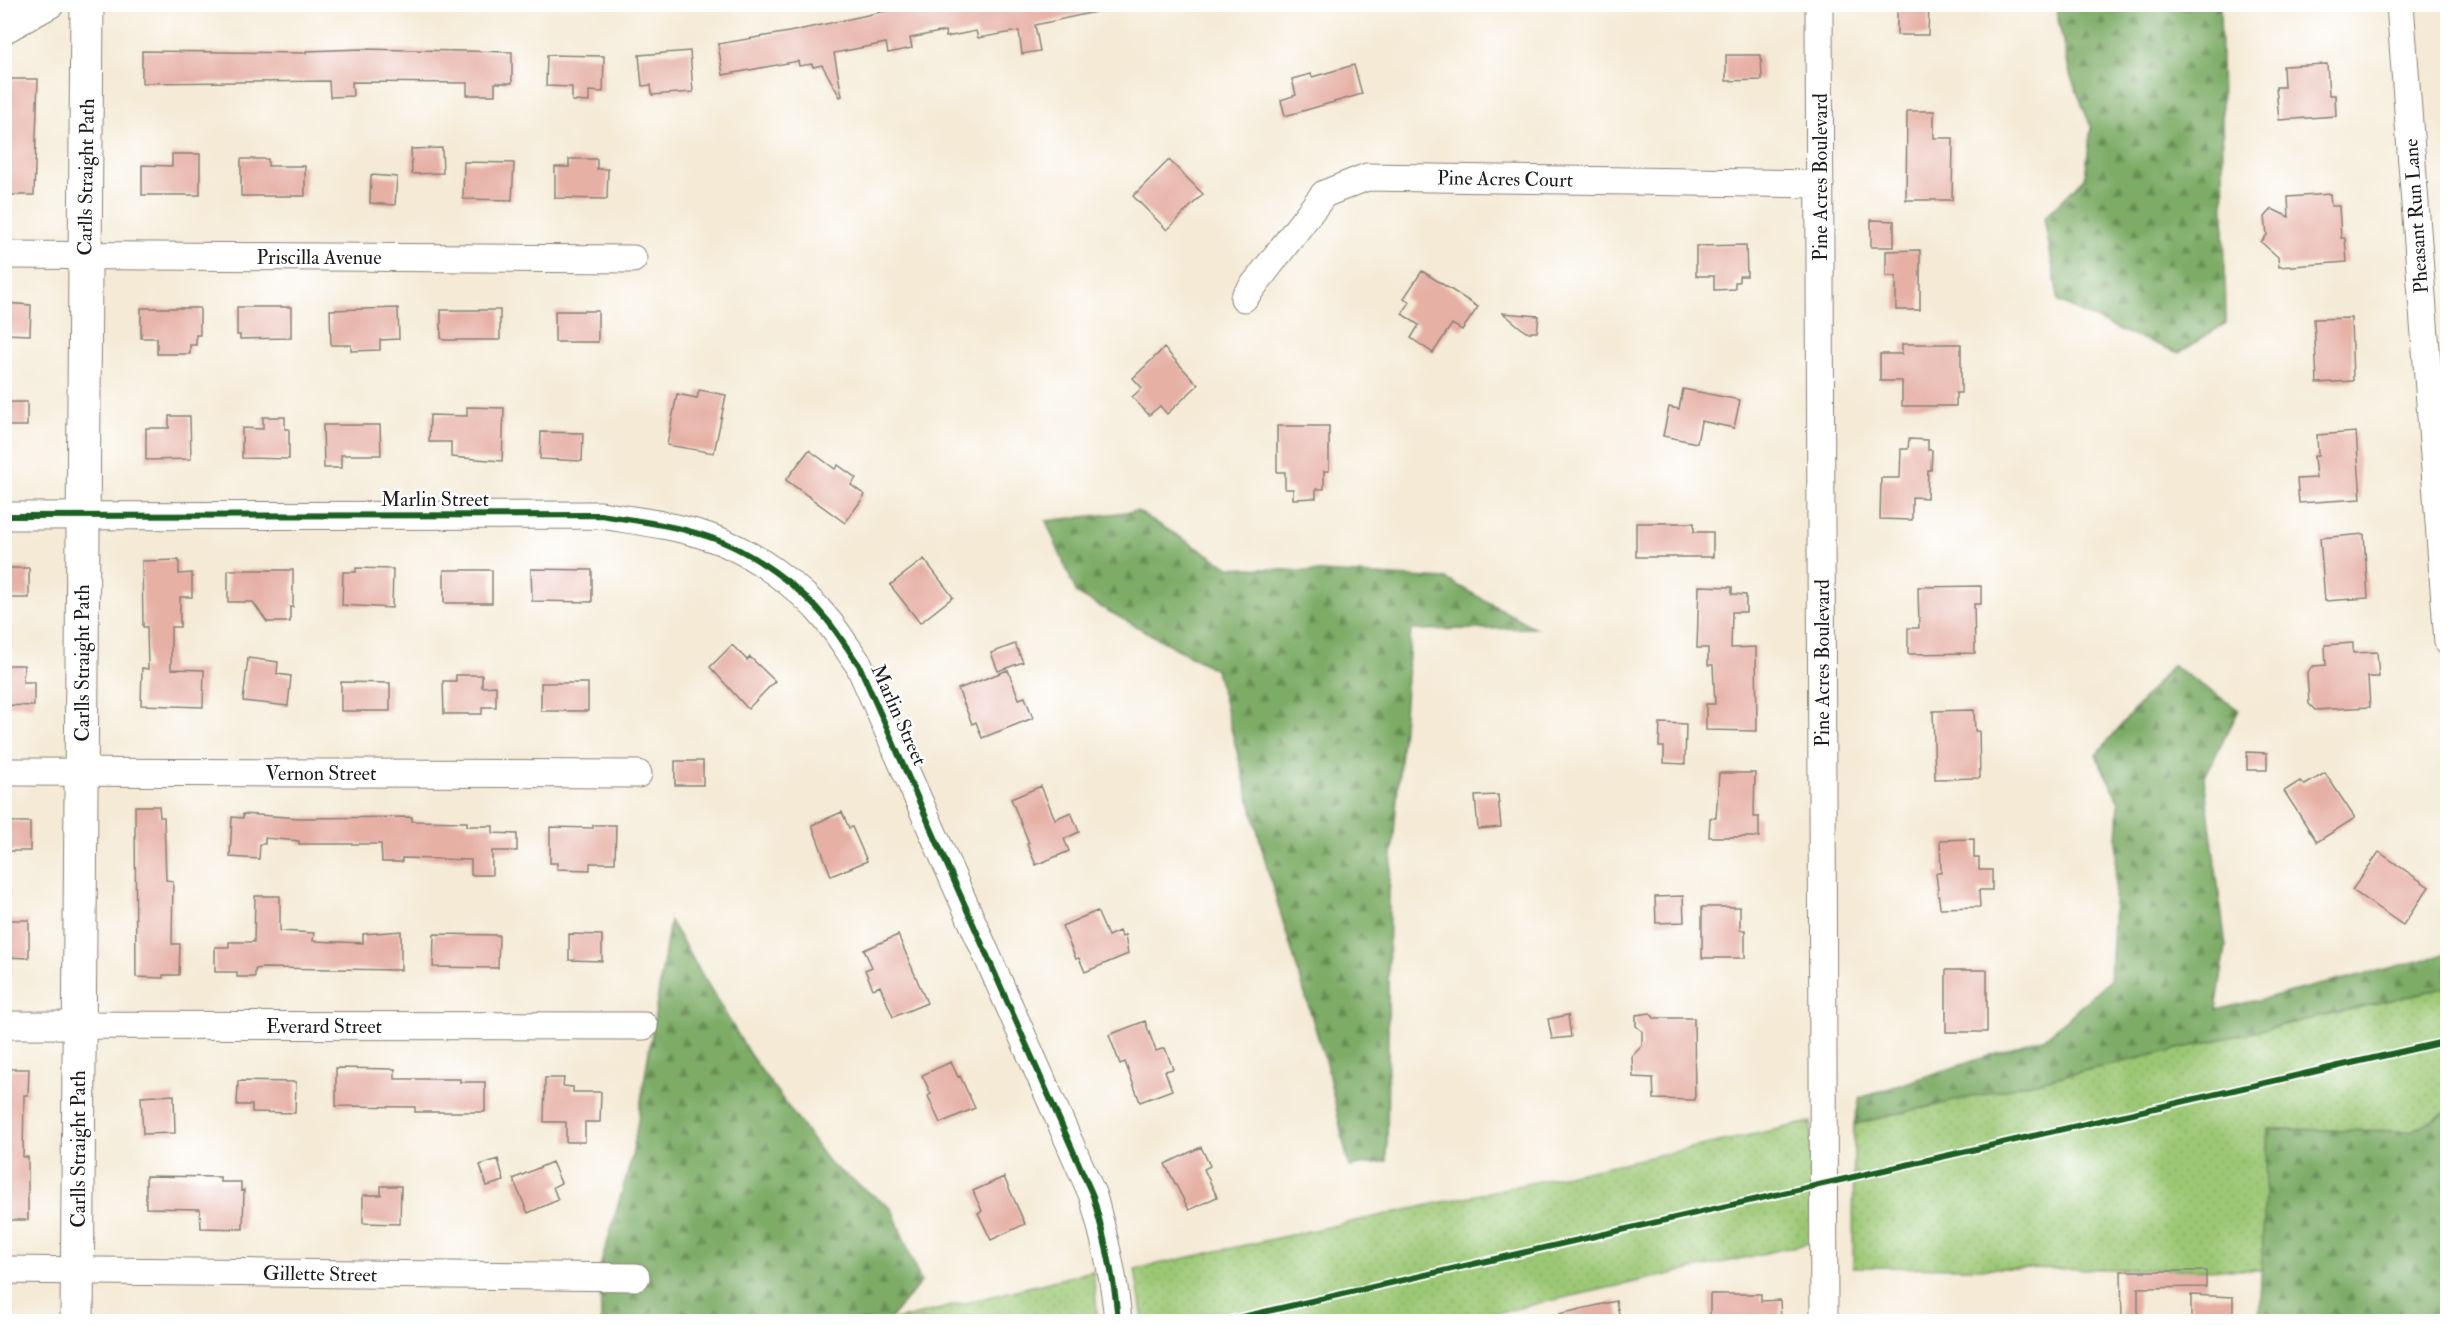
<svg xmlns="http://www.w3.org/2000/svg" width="2452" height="1326" viewBox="0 0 2452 1326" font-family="'IM FELL Double Pica',serif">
<defs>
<pattern id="grass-dots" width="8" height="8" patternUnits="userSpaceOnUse" patternTransform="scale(1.5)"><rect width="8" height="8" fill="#9cc875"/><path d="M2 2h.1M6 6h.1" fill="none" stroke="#86ab65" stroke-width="1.8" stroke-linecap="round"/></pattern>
<pattern id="forest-firs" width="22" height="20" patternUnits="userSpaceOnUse" patternTransform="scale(1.5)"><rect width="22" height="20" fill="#7dac66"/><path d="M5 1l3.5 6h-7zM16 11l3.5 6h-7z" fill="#668b53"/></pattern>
</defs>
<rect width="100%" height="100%" fill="#fff"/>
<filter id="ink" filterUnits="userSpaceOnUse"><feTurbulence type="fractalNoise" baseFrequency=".0167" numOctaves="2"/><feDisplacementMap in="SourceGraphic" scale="12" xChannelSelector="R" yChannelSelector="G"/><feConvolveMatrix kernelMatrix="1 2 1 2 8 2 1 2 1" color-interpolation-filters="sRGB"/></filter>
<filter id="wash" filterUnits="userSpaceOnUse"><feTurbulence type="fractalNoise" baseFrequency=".008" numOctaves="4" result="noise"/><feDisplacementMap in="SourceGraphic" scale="24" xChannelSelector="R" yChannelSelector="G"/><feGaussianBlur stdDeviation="1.35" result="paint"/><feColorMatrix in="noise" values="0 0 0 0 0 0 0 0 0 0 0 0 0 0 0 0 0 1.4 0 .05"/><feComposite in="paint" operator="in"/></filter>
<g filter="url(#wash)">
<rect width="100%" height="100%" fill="#f4ead5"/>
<!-- grass -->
<path fill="url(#grass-dots)" stroke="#5c7248" stroke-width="1.5" d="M2447,987v125l-35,19 -144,-2 -6,141 -409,-3 1,-143z
M1811,1122l4,120 -355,79h-317l-8,-52z
M1093,1271l5,50h-206z"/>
<!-- forest -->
<path fill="url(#forest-firs)" stroke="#4c6441" stroke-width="1.5" d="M2055,5h165l6,318 -47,30 -58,-22 -62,-29 -15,-84 41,-40 6,-51 -21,-53z
M1137,511l92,56 217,12 89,49 -124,2 -22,263 -2,268 -38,6 -22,-100 -58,-192 -53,-205 -139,-76 -31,-73z
M2172,665l67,45 -35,68 22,169 -10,63 231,-56v33l-593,137 6,-26 186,-61 64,-57 9,-178 -23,-47z
M670,921l80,134 80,109 62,45 29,73 -33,39 -287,1 -1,-55 32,-110z
M2447,1112v209h-188l9,-192 144,2z"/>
<g id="blocks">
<!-- building -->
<path fill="#e6b0a5" d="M918,4h176l1,8 -60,13 5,26 -18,3 -3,-23 -41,7 -2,-7 -30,6 -1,-6 -35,7 2,10 -24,5 -2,-10 -52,10 8,43 -2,1 -18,-32 -9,2 -1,-3 -13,2 -1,-5 -75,14 -5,-31 71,-12z
M1897,4h32l-1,31h-31z
M362,49l150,3v31h-17v12h-28v-12l-115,-1 1,14 -23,1 -1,-16 -187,2v-32l164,2v-2z
M690,51l3,41 -41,3 -1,-10 -9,1 -3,-31z
M547,55l57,1 -1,36 -14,-1v11l-17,-1v-14l-26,-1z
M1726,55h35l1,25 -36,1z
M2327,64l2,31h6l1,21 -57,4 -3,-33h8l-1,-21z
M1354,65l8,29 -77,22 -4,-16 15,-5 -4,-16 19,-5 1,3z
M6,79h32l-4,116h-30z
M1907,111h27v27h19l-1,62h-46z
M442,148l1,25 -31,1 -1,-25z
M172,154h28v41h-58v-30l30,1z
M241,159h27v7h37v30h-64z
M569,159h28v10h11l-1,30 -52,-1v-31h14z
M1169,160l34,34 -36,36 -34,-34z
M464,162l50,1 -2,37 -49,-1z
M371,175l26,2 -2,28 -25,-2z
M2330,194l1,12h8l2,32h4l2,24 -68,5 -1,-10 -17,-15 6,-7 -2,-18 7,-8 17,8 -1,-20z
M1871,220l23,1v26h-23z
M1746,245l1,31h-8v6h-4v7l-21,1v-14h-18v-30z
M1920,250v60h-24v-34h-10v-25z
M1422,271l56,36 -16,23 -10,-6 -19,29 -22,-15 8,-13 -17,-11 8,-12 -6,-4z
M4,303l27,2 -1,30 -26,-1z
M237,307h54v31l-51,1v-4h-3z
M141,308h59v27h-4v10h-6v9h-33v-16h-16z
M398,308l1,31 -19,1v10l-29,1v-6h-20l-1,-35z
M441,310h59v30h-56l-3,-2z
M555,311h43v31h-43z
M1503,313l36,3 -2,16h-11z
M2351,318l2,63 -36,2 -3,-64z
M1902,344h59v49h-5v13h-54v-25h-22v-27h22z
M1164,348l34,37 -31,29 -7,-8 -11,9 -17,-18 10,-9 -9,-10z
M1683,389l57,11 -6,28 -33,-7 -4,22 -34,-7 6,-29 10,2z
M699,390l27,5 -12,58 -47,-8 10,-51 20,4z
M4,402h23v24h-23z
M467,407l37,1 -2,53 -51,-4v-15h-22l1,-27 37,1z
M169,416h21l1,43 -45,1v-32h23z
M263,417h22v12h4v30l-47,-1v-30l21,1z
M323,425h57l1,30h-40v13h-17z
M1277,426h52v45h-5v18h-8v9l-23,1v-10h-8v-17h-8z
M541,432l42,1 -1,28 -42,-2z
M2356,432l5,67 -62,4 -2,-24 19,-1 -2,-22h4l-1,-21z
M1909,439l19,1v10h4l-1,20h-3l-1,28 -15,-1v23l-32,-1 1,-41h19l1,-29h7z
M809,450l26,19 3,-4 18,13 -5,7 14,10 -20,28 -59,-43z
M1636,523h58v9h19v25h-77z
M2364,534l4,64 -43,3 -5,-63z
M924,559l29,38 -33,26 -30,-38z
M179,560v14l13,-1v24h-12v30h-9v42l33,1 -1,37 -62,-2 1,-37 6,1 -1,-42h-4l-1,-66z
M4,568h25v30h-25z
M356,568l37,1 -1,39 -50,-3 1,-33h13z
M531,569l61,1v32l-60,-1z
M228,570h65v37h-3v15h-23l-14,-20h-25z
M444,570h48v33h-48z
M1699,586l33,1v7l14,1v17h-14l-1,36 25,-1 1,84 -51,-1v-26h9l-2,-39h-5v-17h-11z
M1981,586v18h-7l1,49 -67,1v-26h11l-1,-41z
M2353,643v10l24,-1 2,25h-11l2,30 -55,3 -6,-6 -2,-31 6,-7 13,-1 -1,-20z
M1015,644l8,18 -25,9 -7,-18z
M732,645l15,15 3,-3 25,24 -27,28 -38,-42z
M248,658l30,4 -1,12 14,2 -3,30 -45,-5z
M4,665h20l-1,17h11v24l-30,-1z
M1008,670l11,29 6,-2 8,21 -51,20 -6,-16 -4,2 -14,-35z
M456,675h26v12l14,-1v21h-14v7h-38l-1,-33h13z
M341,682l49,1v28h-49z
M541,683h47v28h-47z
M1974,710l1,21h4l1,47 -45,1 -2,-68z
M1660,723l26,1 -1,40 -21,-1v-16h-5z
M2247,752l20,1v17h-20z
M675,761h28v24h-28z
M1719,773h36l-1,44h5v20h-50l1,-19h6z
M2325,773l30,45 -38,24 -33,-51 16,-10 5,4z
M1041,786l14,33 16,-7 8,20 -15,7 5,12 -33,14 -9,-21 2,-1 -18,-44z
M1498,795l3,32 -23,2 -3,-33z
M135,806h24l1,11h4l2,63 7,1 -1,63h8l-1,31h-16v3l-27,-1z
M842,812l7,16 3,-1 15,34 -36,15 -19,-51z
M243,814l57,4 112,-1v4l55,1v4h26v7l24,1v17h-25v24h-21v-15l-69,-2v4h-20l-1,-18h-82v-3l-34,-3v6h-5l-1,15 -29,-2 2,-40 11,1z
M4,822h26v29h-26z
M593,825h23l-1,38h-25v7l-33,-1v-6h-7v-36l43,1z
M1974,839v19h5v12h13v20h-13l1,17 -40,1 -4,-35h5l-1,-33z
M2379,852l50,35 -26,38 -51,-35z
M255,896h25v35l34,2 -1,8 50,2v-9l38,-3v39l-137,-2 -9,1v8h-18v-5h-22v-25h14v-5h25z
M1683,896l1,26 -28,1 -1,-26z
M1702,907h38v23h5v28h-43z
M1097,911l11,25 11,-5 3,6 3,-2 3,19 -43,18 -6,-14 -3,1 -14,-33z
M4,920h25v38l-25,-1z
M434,934l65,1 -1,33 -65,-1z
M569,934l33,1v26l-33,-1z
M898,935l29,68 -34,14 -13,-31 -7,3 -8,-19 7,-3 -8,-17z
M1946,970h41v62h-41z
M1650,1013l4,5h40l1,82 -41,-1 -1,-21 -20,-1 -1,-21 10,-10v-15l-6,-5v-11z
M1568,1015l3,22 -19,2 -4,-20z
M1145,1021l11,30 9,-3 8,21 -8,2 7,19 -32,12 -15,-40 -5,2 -11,-29z
M951,1062l7,15 2,-1 15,32 -35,15 -12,-27 3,-2 -9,-19z
M336,1068l59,1v10h65v3h25v30h-70v-5l-79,-1z
M4,1069h25l-1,26h-4l-1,62h5v63h-24z
M545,1078h19l-1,8 10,1v5h28l-1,30h-15v20h-19v-20h-22z
M238,1081l58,1 -1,31 -43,-1v-7h-15z
M174,1095l1,38 -32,1 -2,-37z
M1201,1147l9,19 -6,3 13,28 -28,13 -24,-46z
M498,1159l6,22 -17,5 -7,-21z
M552,1162l9,21 -8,4 5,13 -30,13 -15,-34z
M146,1176l74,1v5h21v9l3,-1 -1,39 -42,-1 -1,-19 -54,-1z
M1004,1177l21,47 -34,16 -13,-27 4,-2 -9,-20z
M381,1186h20l-1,38 -37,-1v-28h18z
M2121,1271h85v16l-68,1v34h-16z
M1710,1294h51v7l19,-1 1,22h-71z
M2191,1295l42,2v25h-42z
M1616,1301l5,21h-62v-8z"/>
</g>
</g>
<g filter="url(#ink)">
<use href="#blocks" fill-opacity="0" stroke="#888378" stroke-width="1.5"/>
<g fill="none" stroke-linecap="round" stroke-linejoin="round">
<defs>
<path id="minor" d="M1819,4l5,1318
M2400,4l48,638
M4,30l47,-26
M4,255l629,4
M1244,298l80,-104 43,-17 453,7
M4,516l597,-1c36,6 73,10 108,22 41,13 92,50 118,83 12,14 21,30 32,45l234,531c11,41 22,83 25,126
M4,772l634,2
M4,1025l640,1
M4,1270l632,7"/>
<path id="tertiary" d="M77,1322l10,-1318"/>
</defs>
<!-- minor casing -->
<use href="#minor" stroke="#888378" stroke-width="29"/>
<!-- tertiary casing -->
<use href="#tertiary" stroke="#888378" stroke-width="35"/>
<!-- minor -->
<use href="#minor" stroke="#fff" stroke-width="27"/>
<!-- tertiary -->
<use href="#tertiary" stroke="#fff" stroke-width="33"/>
<defs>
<path id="cycleway" d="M4,516l597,-1c36,6 73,10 108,22 41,13 92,50 118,83 12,14 21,30 32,45l234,531c11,41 22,83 25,126
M1220,1322l1228,-281"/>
</defs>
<!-- cycleway casing -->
<use href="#cycleway" stroke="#fff" stroke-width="10"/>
<!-- cycleway -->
<use href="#cycleway" stroke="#1b5e20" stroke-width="6"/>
</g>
</g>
<g text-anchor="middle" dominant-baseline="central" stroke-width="5" stroke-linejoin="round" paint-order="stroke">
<!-- street labels -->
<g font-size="20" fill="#1c1c1c" stroke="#fff">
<text transform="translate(86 177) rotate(-89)">Carlls Straight Path</text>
<text transform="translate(1820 177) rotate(-90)">Pine Acres Boulevard</text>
<text transform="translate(1505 179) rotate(1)">Pine Acres Court</text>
<text transform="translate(2416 216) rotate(-94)">Pheasant Run Lane</text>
<text x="319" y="257">Priscilla Avenue</text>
<text x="435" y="499">Marlin Street</text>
<text transform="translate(82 663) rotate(-90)">Carlls Straight Path</text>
<text transform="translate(1822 663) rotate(-90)">Pine Acres Boulevard</text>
<text transform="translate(899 715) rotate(66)">Marlin Street</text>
<text x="321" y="773">Vernon Street</text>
<text x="324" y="1026">Everard Street</text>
<text transform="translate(78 1149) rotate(-90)">Carlls Straight Path</text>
<text transform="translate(320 1274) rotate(1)">Gillette Street</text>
</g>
</g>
<!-- margin -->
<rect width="2452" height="1326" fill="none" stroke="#fff" stroke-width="24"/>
</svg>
